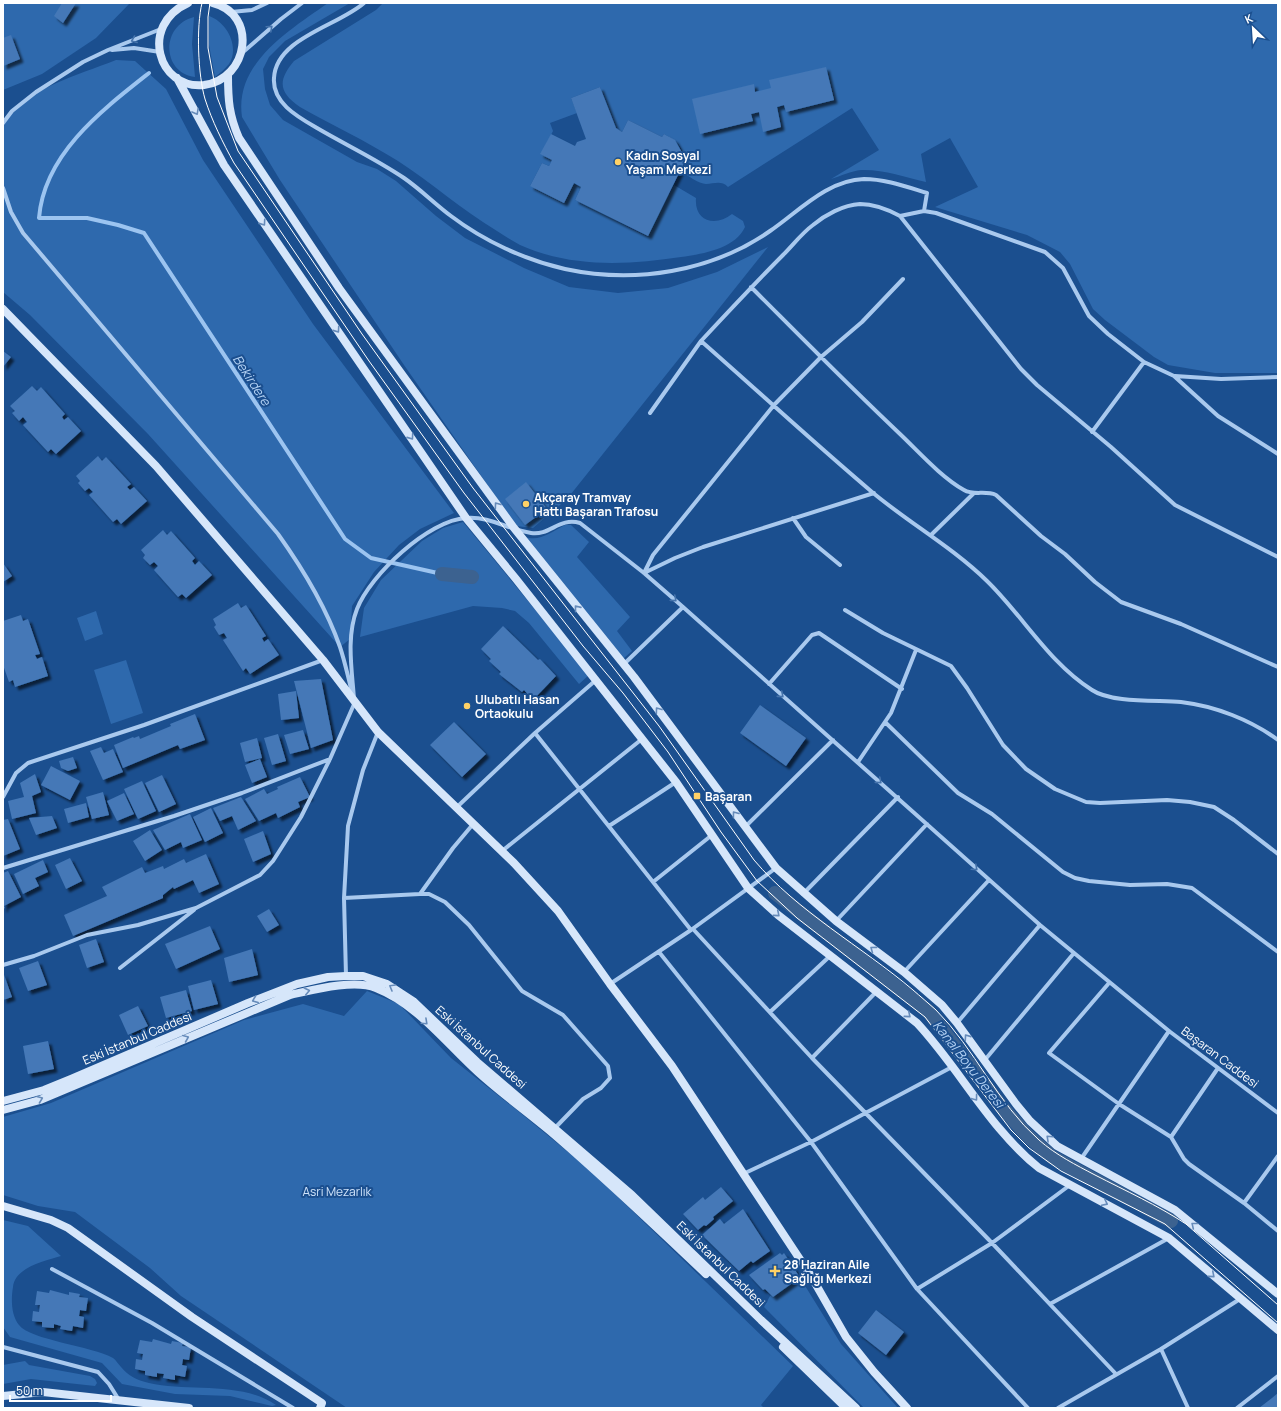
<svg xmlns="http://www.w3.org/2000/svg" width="1281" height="1411" viewBox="0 0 1281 1411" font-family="Manrope,sans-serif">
<defs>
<filter id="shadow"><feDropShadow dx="3.5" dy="3.5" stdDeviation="1" flood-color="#0009"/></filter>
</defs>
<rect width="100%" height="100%" fill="#1b4f8f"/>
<!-- green -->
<path fill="#2e69ad" d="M3,3h127l-34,35 -54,36 -39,16z
M328,3h22l-65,38 -16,16 -6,12 2,20 5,16 13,15 74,42 20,7 19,12 40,35 29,22 59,30 45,19 49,6 50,-5 49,-16 51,-25 -201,252 -34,29 -17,-2 -112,-161 -124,-185 -38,-63c-8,-54 48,-87 86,-114z
M383,3h895v370h-63l-47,-8 -14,-8 -49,-37 -12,-11 -23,-45 -10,-12 -33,-17 -92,-28 43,-20 -28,-49 -29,16 5,28c-21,-5 -44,-13 -65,-12 -10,1 -20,6 -30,9l48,-29 -27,-42 -124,79c-7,-7 -14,-3 -22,-3 -7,0 -19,-9 -26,-13 9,-18 0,-29 -16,-37l-2,3 -34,-17 -6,12 -6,-4 -16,-41 -29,11 6,15 -27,10 3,8 -12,23 11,6 -3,6 -7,-3 -12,23 44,-3 7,4 -6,13 72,36 27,-51 22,13c-2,24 20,29 36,16l11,7 2,6c-10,22 -43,27 -64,30 -53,8 -110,11 -161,-12 -8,-4 -15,-9 -23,-14 -35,-21 -65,-48 -99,-70 -32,-20 -66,-36 -98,-54 -22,-15 -22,-27 -6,-46l82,-51z
M209,16c18,6 31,31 20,48 -4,5 -9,9 -14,13l-6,-32z
M194,17l-2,27 3,33c-33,-4 -35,-51 -1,-60z
M116,60l19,1 31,28 37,71 110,164 141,189 -34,16 -21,16 -25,27 -22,34 -2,33 -10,8 -192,-213 -118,-119 -27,-23v-169c26,-36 73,-47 113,-63z
M463,522l126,153 -10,9 -50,-61 -14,-12 -13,-3 -29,-2 -113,31 4,-29 17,-28 41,-39 21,-13z
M565,525h6l18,17 -12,15 53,60 -13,14 15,20 -9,8 -98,-122c15,5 26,-5 40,-12z
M96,611l7,23 -18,7 -8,-23z
M126,660l17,53 -32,11 -17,-54z
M367,991l32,13 52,54 67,53 72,59 203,196 -32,39 3,3h-417l-166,-112 -31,-28 -75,-56 -37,-6 -35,-11v-78l48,-14 193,-83 59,-16 41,12z
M3,1220l25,6 33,30c-16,5 -46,11 -48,31 -2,12 -2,28 6,38 11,15 73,21 94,33 3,2 5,6 8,9 8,9 15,13 28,16 39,9 93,-2 127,22l-4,1 -42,-10 -55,-2 -53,-10 -20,-21 -92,-26 -7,-10z
M799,1276l42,68 57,64h-34l-100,-101 6,-11 1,-1 2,2 25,-18 -1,-1z
M25,1361l4,4 61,11 5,3 2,4 -2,3 -64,-7 -28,5v-19z"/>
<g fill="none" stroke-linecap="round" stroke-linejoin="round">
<!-- stream -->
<path stroke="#9cc4f0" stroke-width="4" d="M149,73c-47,37 -105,81 -110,145h48l31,7 26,8 201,306 26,19 71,16"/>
<!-- canal -->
<path stroke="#3c6290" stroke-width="14" d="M442,574l30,3
M775,893l153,118 73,95 26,29 25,22 119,64"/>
</g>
<!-- building -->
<path fill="#4478b7" filter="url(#shadow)" d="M62,3h14l-13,20 -9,-7z
M11,35l9,24 -17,7v-28z
M826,67l8,33 -48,12 -2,-7 -7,2 4,20 -18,5 -4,-20 -8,2 2,7 -53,13 -8,-35 62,-15 1,8 16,-4 -2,-8z
M600,87l16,41 6,4 6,-12 34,17 2,-3 11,6 9,16v7l-36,73 -73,-36 6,-13 -7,-4 -10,20 -34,-17 12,-23 7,3 3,-6 -12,-6 11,-20 24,12 2,-4 9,-3 -15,-41z
M3,351l8,6 -8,10z
M32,386l5,5 4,-4 24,27 -3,3 2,3 4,-3 13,14 -25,23 -5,-5 -3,3 -25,-27 4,-3 -4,-5 -4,4 -7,-8 3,-2 -5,-5z
M98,456l4,5 4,-4 25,27 -4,3 3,3 4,-3 13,14 -26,23 -4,-5 -4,3 -24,-27 4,-3 -4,-4 -4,3 -7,-8 2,-2 -4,-5z
M526,482l21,27 -22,16 -20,-26z
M163,530l4,5 4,-4 24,27 -3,3 3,4 4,-4 13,14 -26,23 -4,-4 -4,3 -24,-27 4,-4 -4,-4 -4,3 -7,-7 2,-3 -4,-5z
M3,563l9,13 -9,6z
M238,603l3,5 5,-3 20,31 -4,2 2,4 4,-3 11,16 -29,19 -4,-6 -3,3 -20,-31 4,-2 -3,-5 -5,2 -5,-8 2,-2 -3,-6z
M21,615l2,6 5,-2 12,35 -5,1 2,4 5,-2 6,19 -33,11 -2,-7 -4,2 -6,-17v-44z
M503,626l35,34 2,-1 16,17 -23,24 -9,-10 -2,2 -23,-18 2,-2 -12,-11 2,-2 -10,-10z
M321,679l12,61 -22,8 -17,-67z
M296,691l3,27 -18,2 -3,-26z
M760,705l46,33 -20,28 -46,-33z
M195,714l10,26 -25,9 -2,-4 -55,23 -9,-23 19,-8 1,1 5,-2 1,3 31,-13 -1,-2z
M454,722l32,32 -24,23 -32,-32z
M303,730l6,19 -19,5 -6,-19z
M278,734l8,27 -14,4 -8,-27z
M257,738l5,20 -17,4 -5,-19z
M101,747l3,6 9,-4 10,23 -20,8 -13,-29z
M73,757l4,11 -9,3 -7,-3 -2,-7z
M260,759l7,18 -15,6 -7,-18z
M51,766l29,15 -10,19 -29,-15z
M35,774l6,18 -9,4 4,17 -24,6 -4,-18 16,-4 -4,-14z
M162,775l14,29 -17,8 -14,-29z
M300,777l10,20 -12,5 2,5 -22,11 -2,-5 -17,8 -14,-22 19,-10 3,5 11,-5 -1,-2z
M142,781l14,30 -18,8 -14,-30z
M103,792l6,23 -17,4 -6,-22z
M124,793l10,21 -17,7 -10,-20z
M241,797l15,24 -18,9 -6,-14 -12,5 -7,-13z
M86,803l3,14 -21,6 -4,-14z
M211,808l12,25 -18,9 -12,-25z
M190,814l12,26 -19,8 -2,-6 -16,8 -12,-20z
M52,816l5,12 -21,7 -7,-17z
M8,819l12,30 -17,7v-36z
M150,830l12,20 -17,11 -12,-20z
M263,831l8,23 -18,8 -9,-23z
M206,854l13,30 -20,9 -6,-13 -19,9 -1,-2 -10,8v3l-90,38 -9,-21 43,-19 -5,-9 40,-20 3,6 18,-7 1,3 20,-10 2,4z
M70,858l12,23 -16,8 -11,-24z
M43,860l5,12 -13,6 4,8 -16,8 -9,-20z
M8,871l13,26 -17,9 1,2 -2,1v-36z
M269,909l10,16 -12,7 -10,-16z
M210,926l10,23 -44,20 -11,-25z
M96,939l8,23 -17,6 -8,-23z
M252,949l6,26 -29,7 -5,-24z
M38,961l9,24 -19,6 -9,-23z
M3,972l9,25 -9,3z
M211,980l7,24 -24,6 -6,-24z
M186,990l6,21 -26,7 -6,-21z
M138,1006l10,20 -20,9 -9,-20z
M48,1041l6,28 -26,5 -5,-28z
M721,1187l12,14 -20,16 1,2 -8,7 -2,-1 -6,5 -15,-16 20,-17 2,3z
M743,1209l27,42 -17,12 -2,-2 -12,10 -37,-36 18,-16 4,5z
M780,1253l2,2 2,-2 15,23 -2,2 1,1 -25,18 -8,-8 -2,1 -14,-15z
M50,1290l19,5v-3l11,2 -1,3 9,1 -2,13 -6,-1 -1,6 5,1 -1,11 -10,-2 -1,5 -12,-2 1,-3 -7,-2v4l-12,-1v-5l-10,-1 1,-10 6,1 1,-7h-5l2,-14 12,2z
M876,1310l28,22 -18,23 -28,-22z
M153,1339l18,5 1,-3 11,2 -1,3 9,1 -2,13 -6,-1 -1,6 5,1 -2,11 -10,-2v5l-12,-2 1,-4 -7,-1v4l-12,-2v-4l-10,-2 1,-10 6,1 1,-6 -6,-1 3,-13 12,2z
M1278,1393v15h-19l13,-10z"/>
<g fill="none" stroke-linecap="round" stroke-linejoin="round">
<!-- street -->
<path stroke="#a9c9ee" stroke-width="4" d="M364,3c-26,23 -88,35 -90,75 -2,25 24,39 43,50 29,17 59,31 87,50 16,11 31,26 47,38 33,25 74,44 114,53 70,15 146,3 205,-38 28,-19 57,-51 94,-52 21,0 43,8 63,14l-3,18
M231,12l21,-2 15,-7
M112,50l22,-2 26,4
M242,53l39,-34 21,-16
M3,123l9,-12 24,-19 47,-30 25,-12 53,-21
M3,188l8,24 12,21 255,301c25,35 48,73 62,113 5,15 8,30 12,45
M900,216l24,-5 12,2 109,39 18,16 26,48 19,18 36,28 30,14 44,40 60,38
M751,287c49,49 98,99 149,147 19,18 41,43 64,56 10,6 21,0 32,5l45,41 24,18 30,28 26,20 60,22 97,43
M1175,376l46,3 57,-2
M650,413l51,-72
M1092,432l52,-70
M793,518l13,19 34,28
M931,535l43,-42
M1278,557l-103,-52 -64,-58 -74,-62 -16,-16 -121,-153c-13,-7 -26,-12 -40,-12 -17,1 -35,11 -47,21 -11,8 -20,20 -30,30 -28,28 -55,57 -82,86 57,50 113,102 171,151 37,31 80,55 115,89 36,35 62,82 105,109 19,13 65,10 89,12 34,4 70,18 97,38
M644,573l9,-18 121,-150 47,-48 41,-35 41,-43
M644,573l31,-15 28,-11 171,-54
M845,610l38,23 68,33 16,22 36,57 23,24 29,20 31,13 14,1 67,-3 23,2 24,5 20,13 44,34
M624,664l59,-57
M769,684l43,-49 7,-2 83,56
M354,699c-2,-29 -8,-62 3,-90 13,-34 72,-89 109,-91 24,-2 43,12 65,15 19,3 28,-16 49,-10l64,50 39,34 357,318 129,106 109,82
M886,723l72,70 34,21 71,58 12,6 14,3 41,4 37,-1 25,4 86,64
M535,733l156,197
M858,762l33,-49 25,-63
M3,797l13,-24 12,-10 116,-38 179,-65
M457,807l78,-74 61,-53
M609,826l67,-44
M745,827l88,-87
M502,851l140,-112
M3,868l171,-52 68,-23 88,-34
M653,882l59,-47
M420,894l33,-46 21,-25
M803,894l95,-97
M344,898l76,-4h9l16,8 24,23 53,66 41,24 45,51 2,12 -9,10 -18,11 -29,30
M836,921l91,-97
M693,929l119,129 180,185 124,131
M659,952l152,190 106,147 111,119
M3,965l31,-9 53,-21 51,-10 58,-17 64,-33 13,-14 28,-44 29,-58 25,-57
M120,968l74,-58
M904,972l85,-92
M346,976l-2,-78 4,-72 15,-56 15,-38
M1109,983l-60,70 70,51 52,33 13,22 5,5 55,39 34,28
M610,984l81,-54 85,-62
M770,1012l60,-56
M957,1023l83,-98
M812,1058l65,-67
M984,1061l90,-108
M1171,1137l47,-69
M1081,1159l88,-128
M743,1174l68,-32 141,-75
M1244,1203l34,-47
M52,1269l100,54 141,85
M917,1289l75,-46 78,-58
M1050,1304l119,-66
M3,1347l95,25 11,12 10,16
M1161,1349l27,59
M1058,1408l103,-59 79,-50
M1237,1408l41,-32"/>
<!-- secondary -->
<path stroke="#d6e6fa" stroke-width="8" d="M188,3c-49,22 -30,87 16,82 45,-6 54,-71 9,-82
M228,75c0,25 1,40 11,63l100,150 175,240 120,149 142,191 60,53 68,51 38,33 15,18 59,81 14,17 27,25 118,64 103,84
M177,78l47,87 242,353 50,61 160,203 72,106 30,27 139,108c43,46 72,105 122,145l130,70 109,92
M3,309l153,157 167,194 55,72 136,131 44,48 52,73 62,82 139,210 35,61 28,35 33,36
M3,1101l41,-11 27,-11 177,-76 49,-19 31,-7 18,-1h17l24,8 26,17 64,61 155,133 129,125 95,88
M3,1110l37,-10 250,-105c23,-5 64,-16 86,-7 41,16 70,55 102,84 23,21 48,39 72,59 54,46 105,95 156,143
M3,1206l48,14 17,8 124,89 130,86 -2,5
M783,1347l63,61
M3,1396l40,-4 146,16"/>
<!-- tram -->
<path stroke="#fff" stroke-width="1" d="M202,3c-6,24 -4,72 3,96 7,22 18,44 29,64l135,198 95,132 119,153 40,47 45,59 53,80 36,49 40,37 128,99 86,113 18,18 32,23 104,53 113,99
M210,3l-2,14v31l9,49 21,54 124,183 111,154 186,238 95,134c44,52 107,86 159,130 7,6 15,13 23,20 39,39 61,93 103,130 17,15 37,25 56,35 31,16 62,30 91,49l92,81"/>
</g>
<!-- one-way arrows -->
<defs><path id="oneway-chevron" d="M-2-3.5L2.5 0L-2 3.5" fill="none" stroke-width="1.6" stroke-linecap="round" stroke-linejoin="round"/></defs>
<g stroke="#4674ac">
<use href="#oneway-chevron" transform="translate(270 28) rotate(-42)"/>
<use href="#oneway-chevron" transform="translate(134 40) rotate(159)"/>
<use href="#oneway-chevron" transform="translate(674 599) rotate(41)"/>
<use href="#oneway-chevron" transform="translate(781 695) rotate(41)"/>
<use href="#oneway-chevron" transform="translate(879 781) rotate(41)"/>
<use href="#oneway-chevron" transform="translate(975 868) rotate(42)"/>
</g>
<g stroke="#668bba">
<use href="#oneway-chevron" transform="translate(196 112) rotate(61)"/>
<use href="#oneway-chevron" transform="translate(263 223) rotate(55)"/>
<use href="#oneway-chevron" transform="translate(337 330) rotate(55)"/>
<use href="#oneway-chevron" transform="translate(411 437) rotate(55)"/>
<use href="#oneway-chevron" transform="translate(497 505) rotate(-126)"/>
<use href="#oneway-chevron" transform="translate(577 608) rotate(-129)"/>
<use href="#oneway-chevron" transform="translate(658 710) rotate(-126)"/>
<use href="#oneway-chevron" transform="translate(735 814) rotate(-127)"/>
<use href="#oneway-chevron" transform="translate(777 914) rotate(40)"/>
<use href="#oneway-chevron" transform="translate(873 949) rotate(-143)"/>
<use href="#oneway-chevron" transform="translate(392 987) rotate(-150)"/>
<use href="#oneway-chevron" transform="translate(307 991) rotate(-13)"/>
<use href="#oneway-chevron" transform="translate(255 1000) rotate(158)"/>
<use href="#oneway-chevron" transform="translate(908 1015) rotate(40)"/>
<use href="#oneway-chevron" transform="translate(425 1022) rotate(43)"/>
<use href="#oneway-chevron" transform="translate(967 1037) rotate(-125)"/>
<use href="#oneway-chevron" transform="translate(186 1038) rotate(-23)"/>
<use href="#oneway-chevron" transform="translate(975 1098) rotate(53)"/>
<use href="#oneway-chevron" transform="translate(40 1099) rotate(-21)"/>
<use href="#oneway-chevron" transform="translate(1049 1138) rotate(-137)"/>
<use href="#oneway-chevron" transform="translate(1105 1203) rotate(26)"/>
<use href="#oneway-chevron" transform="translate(1194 1225) rotate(-141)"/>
<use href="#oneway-chevron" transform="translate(1212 1275) rotate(41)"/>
</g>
<!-- markers -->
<g fill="#ffd166" stroke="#1b4f8f" stroke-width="1.5">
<circle cx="618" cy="162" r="4"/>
<circle cx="526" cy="504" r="4"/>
<circle cx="467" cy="706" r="4"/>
<rect x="693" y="792" width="8" height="8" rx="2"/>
<path d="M773 1265h4v4h4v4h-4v4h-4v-4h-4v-4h4z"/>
</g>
<g text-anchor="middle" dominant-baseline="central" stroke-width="4" stroke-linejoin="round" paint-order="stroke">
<!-- poi labels -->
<g font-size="12" font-weight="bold" fill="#fff" stroke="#1b4f8f" text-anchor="start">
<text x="626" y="155">Kadın Sosyal<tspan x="626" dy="14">Yaşam Merkezi</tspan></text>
<text x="534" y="497">Akçaray Tramvay<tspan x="534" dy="14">Hattı Başaran Trafosu</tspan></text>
<text x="475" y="699">Ulubatlı Hasan<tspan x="475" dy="14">Ortaokulu</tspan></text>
<text x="705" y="796">Başaran</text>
<text x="784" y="1264">28 Haziran Aile<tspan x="784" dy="14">Sağlığı Merkezi</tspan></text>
</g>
<!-- street labels -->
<g font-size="12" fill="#fff" stroke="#1b4f8f">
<text transform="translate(137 1038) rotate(-23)">Eski İstanbul Caddesi</text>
<text transform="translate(481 1047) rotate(42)">Eski İstanbul Caddesi</text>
<text transform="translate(1220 1057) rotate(37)">Başaran Caddesi</text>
<text transform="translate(721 1264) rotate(44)">Eski İstanbul Caddesi</text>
</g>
<!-- park labels -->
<g font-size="12" fill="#cfe3fa" stroke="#1b4f8f">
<text x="337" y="1191">Asri Mezarlık</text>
</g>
<!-- water labels -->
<g font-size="13" font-style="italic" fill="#b5d3f5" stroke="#1b4f8f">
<text transform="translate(252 380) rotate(57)">Bekirdere</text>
<text transform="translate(969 1064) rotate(52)">Kanal Boyu Deresi</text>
</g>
</g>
<!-- border -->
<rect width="1281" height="1411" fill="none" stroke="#ffffff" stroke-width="8"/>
<!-- north arrow -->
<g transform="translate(1253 28) rotate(335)" stroke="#1b4f8f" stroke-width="3" paint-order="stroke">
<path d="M0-3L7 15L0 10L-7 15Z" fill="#ffffff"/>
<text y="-6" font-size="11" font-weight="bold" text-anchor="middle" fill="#ffffff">K</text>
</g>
<!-- scale -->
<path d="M10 1395v6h101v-6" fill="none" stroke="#ffffff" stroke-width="2"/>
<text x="16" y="1395" font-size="12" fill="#ffffff" stroke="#1b4f8f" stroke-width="3" paint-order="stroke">50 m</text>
</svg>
